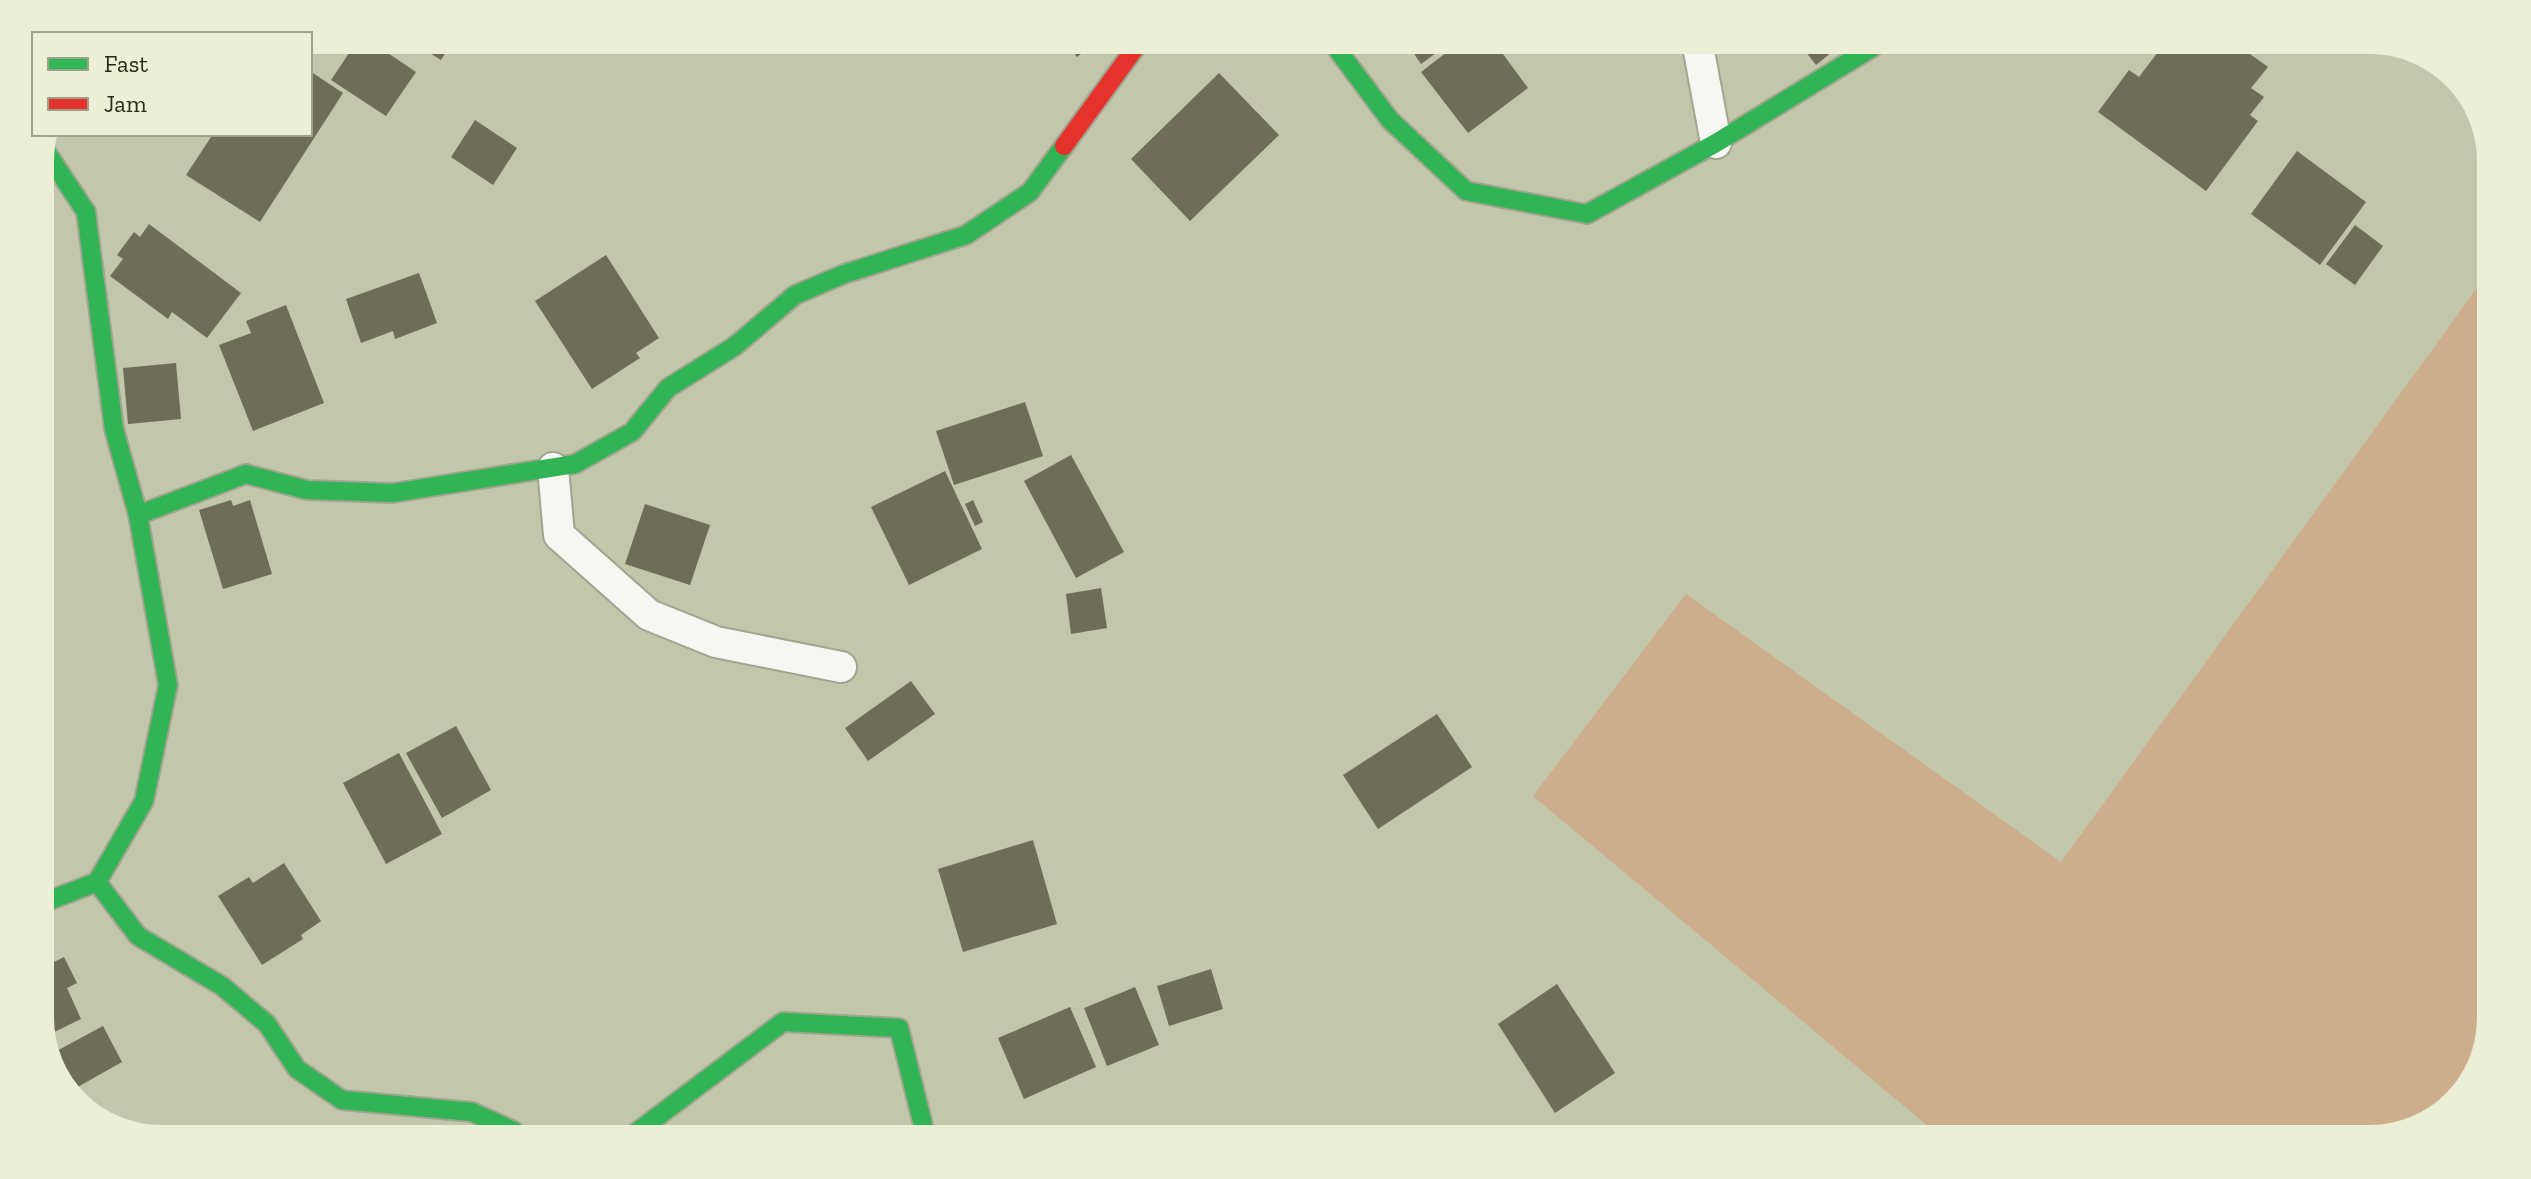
<svg xmlns="http://www.w3.org/2000/svg" width="2531" height="1179" viewBox="0 0 2531 1179" font-family="'Zilla Slab',serif">
<rect width="100%" height="100%" fill="#c2c6aa"/>
<!-- green -->
<path fill="#ccae8c" d="M2490,270l-8,795 -45,54 -67,20 -429,-2 -408,-341 153,-202 375,268z"/>
<!-- building -->
<path fill="#6e6d57" d="M357,41h13l46,31 -30,44 -55,-36z
M410,41h43l-12,19z
M1066,44h28l-17,13z
M1408,45h39l-26,19z
M1456,45l41,1 31,42 -60,45 -47,-61z
M1802,47h36l-22,18z
M2161,48l82,1 25,18 -17,21 13,9 -14,18 8,6 -52,70 -108,-79 31,-42 10,7z
M310,71l33,22 -83,129 -74,-47 27,-41h97z
M1219,73l60,62 -89,86 -59,-62z
M475,120l42,28 -24,37 -42,-28z
M2297,151l69,51 -46,63 -69,-51z
M149,224l92,69 -34,45 -35,-26 -4,7 -58,-43 13,-17 -6,-4 17,-23 6,5z
M2355,225l28,21 -28,39 -29,-21z
M606,255l53,83 -23,15 4,5 -48,31 -57,-88z
M419,273l18,50 -42,16 -2,-8 -32,12 -15,-44z
M286,305l38,98 -71,28 -34,-86 32,-12 -5,-12z
M176,363l5,56 -53,5 -5,-56z
M1025,402l18,54 -89,29 -18,-54z
M1071,455l53,97 -48,26 -52,-97z
M945,471l37,78 -73,36 -38,-78z
M231,500l2,6 17,-6 22,74 -49,15 -24,-79z
M973,500l10,22 -8,4 -10,-22z
M645,504l65,21 -20,60 -65,-21z
M1101,588l6,40 -36,6 -5,-40z
M911,681l24,33 -67,47 -23,-33z
M1437,714l35,53 -94,62 -35,-54z
M456,726l35,64 -49,28 -36,-65z
M399,753l43,81 -56,30 -43,-81z
M1033,840l24,84 -94,28 -25,-83z
M284,863l37,58 -20,14 2,4 -41,26 -44,-69 31,-19 4,6z
M40,933l14,29 10,-5 13,26 -10,5 14,31 -37,18 -4,-11z
M1211,969l12,40 -54,17 -12,-40z
M1557,984l58,89 -60,40 -57,-89z
M1135,987l24,58 -52,21 -23,-58z
M1070,1007l26,60 -72,32 -26,-61z
M103,1026l19,36 -55,31 -16,-39z"/>
<g fill="none" stroke-linecap="round" stroke-linejoin="round">
<defs>
<path id="street" d="M1698,46l18,97
M553,468l6,67 90,80 67,27 125,25"/>
<path id="fast" d="M1334,45l56,75 76,71 121,23 129,-71 157,-96
M138,515l108,-41 61,16 86,3 182,-29 57,-32 36,-44 67,-42 60,-51 49,-21 122,-39 64,-43 34,-46
M97,882l41,54 84,50 45,38 30,45 45,31 130,12 42,19
M40,904l57,-22 47,-81 24,-116 -30,-170 -24,-86 -28,-217 -43,-65
M637,1132l146,-110 116,6 26,105"/>
<path id="jam" d="M1064,146l74,-102"/>
</defs>
<!-- street casing -->
<use href="#street" stroke="#a1a48e" stroke-width="34"/>
<!-- fast casing -->
<use href="#fast" stroke="#a1a48e" stroke-width="22"/>
<!-- jam casing -->
<use href="#jam" stroke="#a1a48e" stroke-width="22"/>
<!-- street -->
<use href="#street" stroke="#f6f6f2" stroke-width="30"/>
<!-- fast -->
<use href="#fast" stroke="#30b455" stroke-width="18"/>
<!-- jam -->
<use href="#jam" stroke="#e5322d" stroke-width="18"/>
</g>
<!-- crop -->
<path d="M0 0H2531V1179H0ZM161 54H2370A107 107 0 0 1 2477 161V1018A107 107 0 0 1 2370 1125H161A107 107 0 0 1 54 1018V161A107 107 0 0 1 161 54Z" fill="#ebefd6" fill-rule="evenodd"/>
<!-- legend -->
<rect x="32" y="32" width="280" height="104" fill="#ebefd6" stroke="#9da18a" stroke-width="2"/>
<rect x="48" y="58" width="40" height="12" fill="#30b455" stroke="#9da18a" stroke-width="2"/>
<text x="104" y="72" font-size="24" fill="#292b17">Fast</text>
<rect x="48" y="98" width="40" height="12" fill="#e5322d" stroke="#9da18a" stroke-width="2"/>
<text x="104" y="112" font-size="24" fill="#292b17">Jam</text>
</svg>
